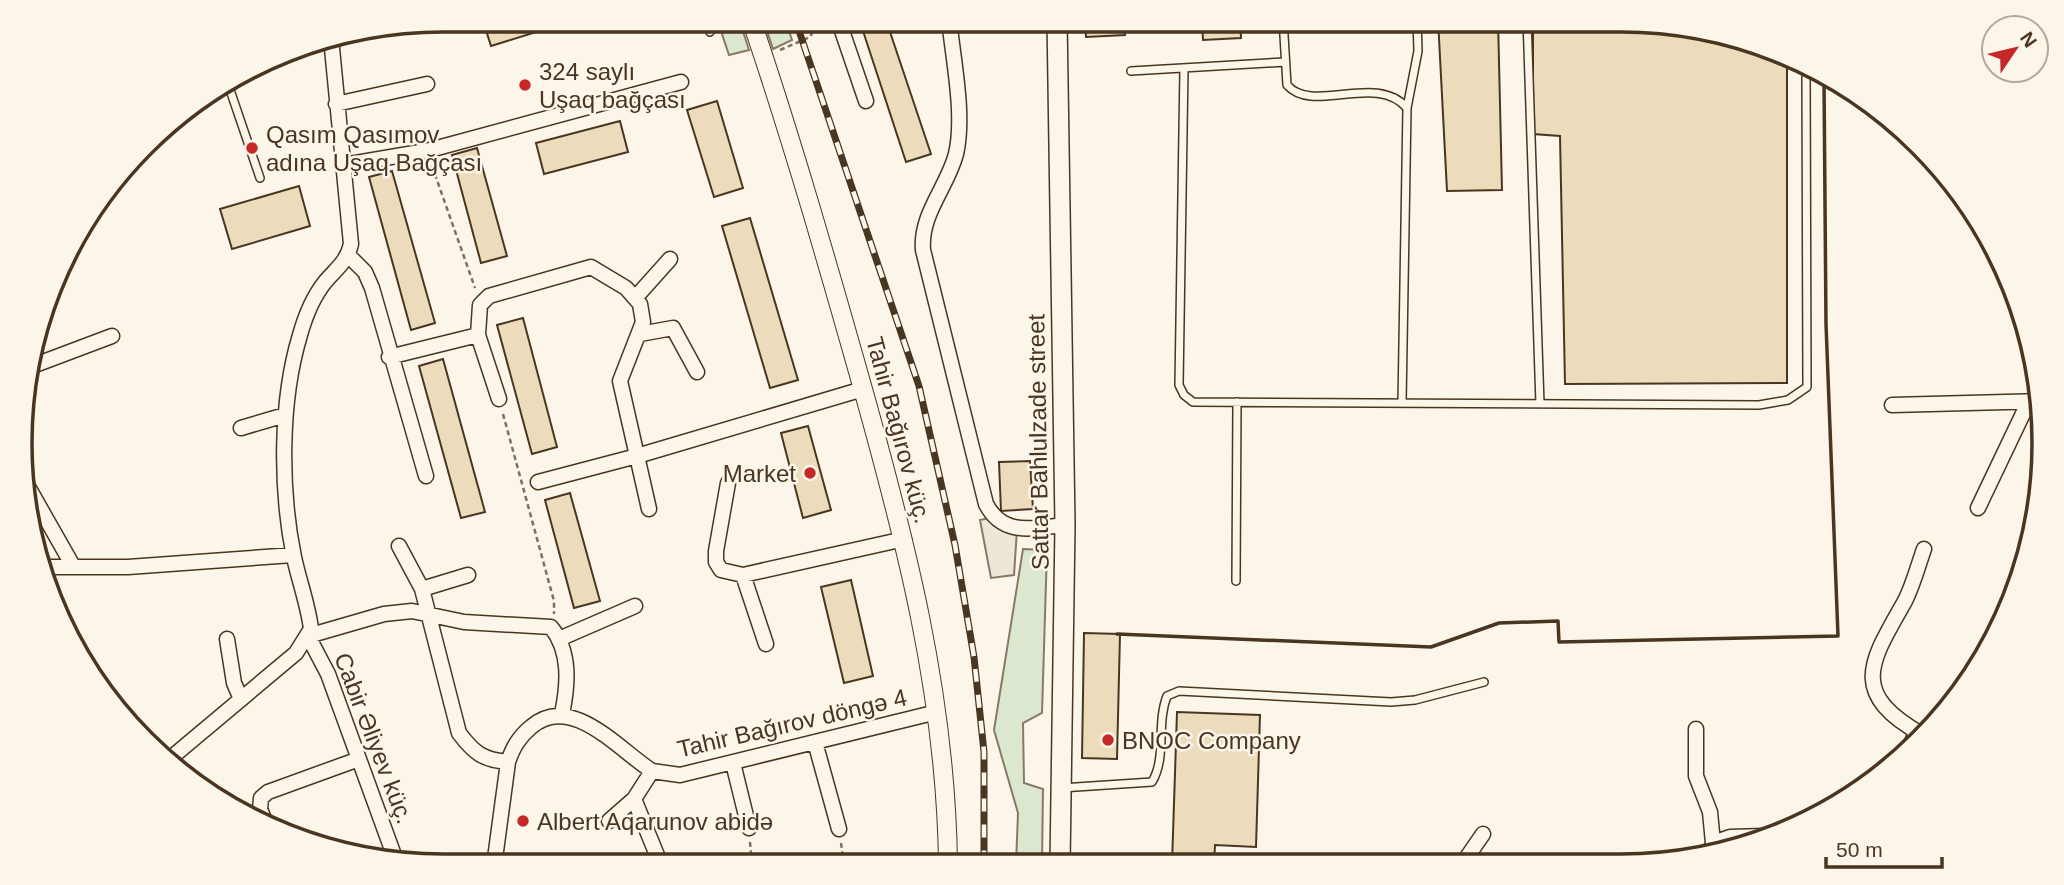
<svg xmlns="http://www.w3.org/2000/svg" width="2064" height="885" viewBox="0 0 2064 885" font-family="Arial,sans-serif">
<rect width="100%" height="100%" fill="#fbf6e9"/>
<!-- green -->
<path fill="#dce7d0" stroke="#887966" stroke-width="2" d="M717,19h22l10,31 -20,5z
M763,19h22l7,21 -19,9z
M1023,549l24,1 -5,163 -19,10 1,60 19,6 -1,75h-26l2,-51 -24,-83z"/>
<!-- parking -->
<path fill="#ede7d9" stroke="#887966" stroke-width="2" d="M993,517l24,12 -3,46 -23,3 -11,-58z"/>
<!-- building -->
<path fill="#ecdcbc" stroke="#4a3520" stroke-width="2" d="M500,19h78l-87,27 -7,-22z
M1085,19h39l1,16 -39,2z
M1202,19h38l1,19 -38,2z
M1438,19h60l4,171 -55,1z
M1533,19h89l136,23 29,16v325l-222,1 -5,-248 -27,-2z
M887,23l44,131 -25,8 -43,-131z
M717,101l26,87 -29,9 -27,-87z
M620,121l8,31 -84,22 -8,-31z
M477,148l30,108 -26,7 -29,-108z
M392,171l43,152 -24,7 -42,-153z
M299,186l11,40 -78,23 -12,-40z
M750,218l48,162 -28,8 -48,-162z
M523,318l34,129 -25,7 -35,-129z
M443,359l42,153 -24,6 -42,-152z
M808,426l23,84 -28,8 -22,-85z
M1030,461l3,48 -32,2 -2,-49z
M570,493l30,108 -26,7 -29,-108z
M851,580l22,96 -29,7 -23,-96z
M1084,633l36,1 -3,125 -35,-1z
M1177,712l83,3 -4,132 -41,-2 -1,18 -42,1z"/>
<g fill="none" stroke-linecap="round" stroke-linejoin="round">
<defs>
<path id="service" d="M706,19l4,13
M1283,19l4,66c26,30 89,-13 120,23l-5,295
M1527,19l13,385
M1184,68l-5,317 5,10 9,7 566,3 29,-5 19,-13 -1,-317
M1131,71l154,-9
M229,87l31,91
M1407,108l11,-57 -1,-32
M1236,581l1,-179
M1061,788l91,-6c15,-25 4,-58 15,-86l12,-5 212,11 24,-2 69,-18"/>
<path id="minor" d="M838,19l28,82
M949,19c4,40 16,96 7,135 -9,34 -36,60 -33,96l63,254c17,33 47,24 79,21
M336,104l91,-20
M344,165l82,-14 255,-69
M349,256l16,16 7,16 54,188
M636,297l34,-38
M640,334l33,-6 24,44
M478,335l21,64
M389,357l89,-22 2,-30 9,-9 102,-29 35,21 14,16 3,18 -23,59 17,75 226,-67
M27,368l85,-32
M1892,405l148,-4
M241,428l44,-13
M538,482l99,-26 12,53
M728,483l-12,68v11l5,8 22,5 161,-36
M27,485l46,81
M1978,508l51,-107
M399,546l23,43 37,144c15,20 24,27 49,29
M43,567h85l165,-12
M743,575l23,69
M422,589l46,-14
M227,639l7,44 7,16
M559,639l76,-33
M1696,729v47l14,36 3,31
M1923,735c-76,-42 -52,-74 -18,-134 8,-16 13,-35 19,-52
M815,742l24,87
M1908,752l8,-20
M166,762l130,-109 15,-24c-3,-25 -12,-48 -17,-72 -14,-68 -14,-156 6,-222 5,-18 13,-38 25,-53 11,-13 22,-20 26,-38l-20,-206
M733,763l16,65
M634,799l27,66
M264,819l-4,-10 1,-11 7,-6 91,-33
M609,821l25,-22 18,-28
M1710,852l3,-9 17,-6 34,-1
M395,858l-67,-184 -20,-38 76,-22 28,-3 52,11 87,5c20,25 17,58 11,87
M1463,863l20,-29
M494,866l14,-104c5,-15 11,-25 23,-35 40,-35 88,23 121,44l28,4 257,-63"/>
<path id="tertiary" d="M751,19c40,118 74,236 108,356 46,163 87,319 89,489"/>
<path id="secondary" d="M1057,19l8,506 -5,339"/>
</defs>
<!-- service casing -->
<use href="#service" stroke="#4a3520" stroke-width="10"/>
<!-- minor casing -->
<use href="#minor" stroke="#4a3520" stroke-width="17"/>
<!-- tertiary casing -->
<use href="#tertiary" stroke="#4a3520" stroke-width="20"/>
<!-- secondary casing -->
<use href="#secondary" stroke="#4a3520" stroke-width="22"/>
<!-- path -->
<path stroke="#7f6f5c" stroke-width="2.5" stroke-dasharray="5 3.5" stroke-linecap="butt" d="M780,50l30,-13 9,-18
M432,166l43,122
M503,414l51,187v13
M750,842l2,23
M841,843l3,22"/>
<!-- service -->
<use href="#service" stroke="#fbf6e9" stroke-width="7"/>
<!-- minor -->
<use href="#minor" stroke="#fbf6e9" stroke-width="14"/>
<!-- tertiary -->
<use href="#tertiary" stroke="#fbf6e9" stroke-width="18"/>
<!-- secondary -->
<use href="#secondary" stroke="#fbf6e9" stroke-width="19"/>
<defs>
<path id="rail" d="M795,19l124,367 36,159 19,112 10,95v112"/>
</defs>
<!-- rail casing -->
<use href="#rail" stroke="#4a3520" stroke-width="7"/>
<!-- rail -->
<use href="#rail" stroke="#fbf6e9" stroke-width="4.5" stroke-dasharray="13" stroke-linecap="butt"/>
<!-- wall -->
<path stroke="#4a3520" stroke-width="3.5" d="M1117,634l314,13 68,-24 59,-2 1,21 279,-6 -12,-312 -2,-244"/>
</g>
<!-- markers -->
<g fill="#c62828" stroke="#fbf6e9" stroke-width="2.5">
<circle cx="525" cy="85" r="7"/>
<circle cx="252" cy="148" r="7"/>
<circle cx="810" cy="473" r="7"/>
<circle cx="1108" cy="740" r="7"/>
<circle cx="523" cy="821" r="7"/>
</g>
<g text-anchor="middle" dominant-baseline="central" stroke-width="5" stroke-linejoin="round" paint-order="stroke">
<!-- poi labels -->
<g font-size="24" fill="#4a3520" stroke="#fbf6e9" text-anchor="start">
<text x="539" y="71">324 saylı<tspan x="539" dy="28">Uşaq bağçası</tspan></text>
<text x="266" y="134">Qasım Qasımov<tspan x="266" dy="28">adına Uşaq Bağçası</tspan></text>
<text x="796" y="473" text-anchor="end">Market</text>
<text x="1122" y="740">BNOC Company</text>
<text x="537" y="821">Albert Aqarunov abidə</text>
</g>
<!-- street labels -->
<g font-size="24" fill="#4a3520" stroke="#fbf6e9">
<text transform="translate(899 430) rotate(75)">Tahir Bağırov küç.</text>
<text transform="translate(1038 442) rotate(-91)">Sattar Bahlulzade street</text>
<text transform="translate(792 723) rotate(-13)">Tahir Bağırov döngə 4</text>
<text transform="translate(374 738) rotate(69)">Cabir Əliyev küç.</text>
</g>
</g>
<!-- crop -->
<path d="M0 0H2064V885H0ZM443 32H1621A411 411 0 0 1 2032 443V443A411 411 0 0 1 1621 854H443A411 411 0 0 1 32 443V443A411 411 0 0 1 443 32Z" fill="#fbf6e9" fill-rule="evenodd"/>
<path fill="none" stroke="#4a3520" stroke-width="3.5" d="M443 32H1621A411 411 0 0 1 2032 443V443A411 411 0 0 1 1621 854H443A411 411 0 0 1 32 443V443A411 411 0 0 1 443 32Z"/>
<!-- north arrow -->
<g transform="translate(2015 49) rotate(55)"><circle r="33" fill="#fbf6e9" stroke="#b4a999" stroke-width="2"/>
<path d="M0-5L12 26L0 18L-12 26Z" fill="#c62828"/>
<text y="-10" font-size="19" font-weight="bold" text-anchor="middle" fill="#4a3520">N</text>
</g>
<!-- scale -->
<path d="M1826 857v10h116v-10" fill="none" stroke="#4a3520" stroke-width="3.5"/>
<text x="1836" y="857" font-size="21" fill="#4a3520" stroke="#fbf6e9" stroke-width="5" paint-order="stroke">50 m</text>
</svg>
